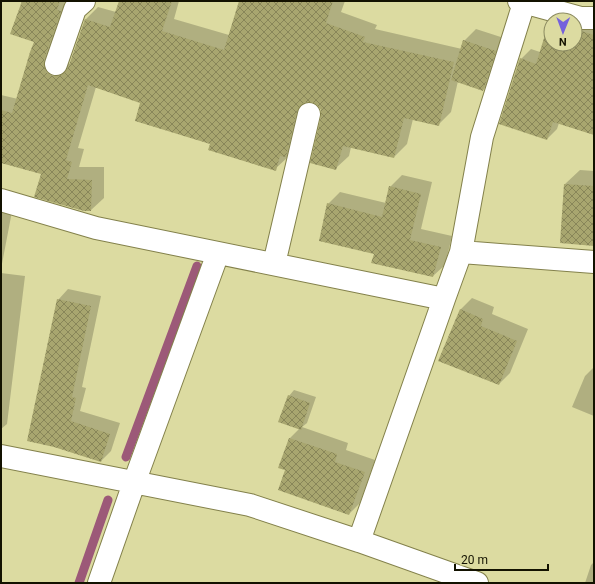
<svg xmlns="http://www.w3.org/2000/svg" width="595" height="584" viewBox="0 0 595 584" font-family="Roboto,sans-serif">
<defs>
<pattern id="building-cross-hatch" width="8" height="8" patternUnits="userSpaceOnUse"><rect width="8" height="8" fill="#a8a66f"/><path d="M0 0l8 8M0 8l8-8" fill="none" stroke="#888659"/></pattern>
</defs>
<rect width="100%" height="100%" fill="#dcdba1"/>
<!-- shadow -->
<path fill="#0003" d="M23,1h49l-7,63h5l16,-45 12,-12 18,5 4,-11h59l-5,18 55,16 11,-34h105l-4,11 36,13 -2,4 87,20 2,-8 12,-12 31,10 -12,39 -12,12 -25,-9 -7,31 -13,13 -25,-6 -6,25 -13,13 -43,-10 -2,9 -13,12 -14,-51v-7l-4,-6 -6,-3h-4l-10,43 -10,13 -13,12 -64,-26 -70,-41 -45,-15 -18,61 6,1 -5,18h25v31l-13,12 -49,-37 -41,-11v-67l17,4 17,-57z
M575,20l19,2v102l-35,-1 -2,6 -10,10 -26,-80 10,-10 9,3 10,-29 1,-2v23h24z
M580,170l14,1v76l-29,-63z
M402,175l30,7 -11,47 31,7 -7,29 -12,11 -58,-23 -47,-49 12,-12 46,11 4,-16z
M1,198l13,3 -13,68z
M1,273l24,3 -18,148 -6,5z
M68,289l33,7 -19,91 4,1 -6,23 40,12 -9,28 -10,10 -46,-15 3,-146z
M472,298l22,9 -2,7 36,15 -18,44 -11,11 -39,-74z
M594,367v49l-22,-9 13,-31z
M294,390l22,7 -9,26 -5,4 46,16 -2,7 29,10 -15,43 -11,11 -62,-44 -7,-3 10,-29 10,-10 -11,-32z
M594,562v21h-9l6,-18z"/>
<g fill="none" stroke-linecap="round" stroke-linejoin="round">
<!-- stream -->
<path stroke="#9c5978" stroke-width="9" d="M126,457l71,-191
M79,583l29,-83"/>
</g>
<!-- building -->
<path fill="url(#building-cross-hatch)" d="M22,1h38l-3,9 4,1 -17,49v6l2,6 6,4h7l5,-3 4,-5 17,-49 25,8 9,-26h53l-10,30 62,19 15,-49h94l-7,22 39,14 -2,5 91,20 -15,64 -35,-8 -10,40 -51,-12 -7,24 -26,-7 11,-47v-6l-4,-5 -5,-3h-7l-5,4 -3,5 -11,46 -6,-1 -4,15 -68,-21 2,-6 -75,-23 5,-18 -52,-18 -22,75 6,2 -5,17 25,1 -1,31h-7l-50,-14 7,-23 -40,-11v-53l11,3 18,-61 4,-10 -24,-8z
M549,22l2,1v21h24v-15l19,6v100l-41,-13 -6,18 -48,-16 21,-66 16,6z
M463,40l33,11 -13,40 -32,-11z
M564,184l30,2v60l-34,-3z
M389,186l32,8 -11,46 31,7 -8,30 -62,-14 3,-9 -55,-13 8,-38 55,14z
M57,299l34,7 -19,91 4,1 -5,23 39,13 -9,28 -47,-15 -27,-6z
M460,309l23,10 -2,7 36,15 -18,44 -61,-24z
M288,395l22,8 -9,27 -23,-8z
M289,438l48,16 -2,8 30,10 -16,43 -71,-25 7,-20 -7,-2z"/>
<g fill="none" stroke-linecap="round" stroke-linejoin="round">
<defs>
<path id="minor" d="M519,1l62,17h13
M56,64l19,-55 9,-8
M1,200l95,28 348,71 17,-47 133,10
M461,252l21,-115 42,-134
M274,264l35,-150
M1,456l249,49 109,36 118,42
M359,541l85,-242
M99,583l35,-100 84,-230"/>
</defs>
<!-- minor casing -->
<use href="#minor" stroke="#83814b" stroke-width="24"/>
<!-- minor -->
<use href="#minor" stroke="#fff" stroke-width="22"/>
</g>
<!-- border -->
<rect width="595" height="584" fill="none" stroke="#131200" stroke-width="4"/>
<!-- north arrow -->
<g transform="translate(563 32) rotate(181)"><circle r="19" fill="#dcdba1" stroke="#8c8b61"/>
<path d="M0-3L7 15L0 10L-7 15Z" fill="#7561dc"/>
<text y="-6" font-size="11" font-weight="bold" text-anchor="middle" fill="#131200">N</text>
</g>
<!-- scale -->
<path d="M455 564v6h93v-6" fill="none" stroke="#131200" stroke-width="2"/>
<text x="461" y="564" font-size="12" fill="#131200" stroke="#dcdba1" stroke-width="3" paint-order="stroke">20 m</text>
</svg>
